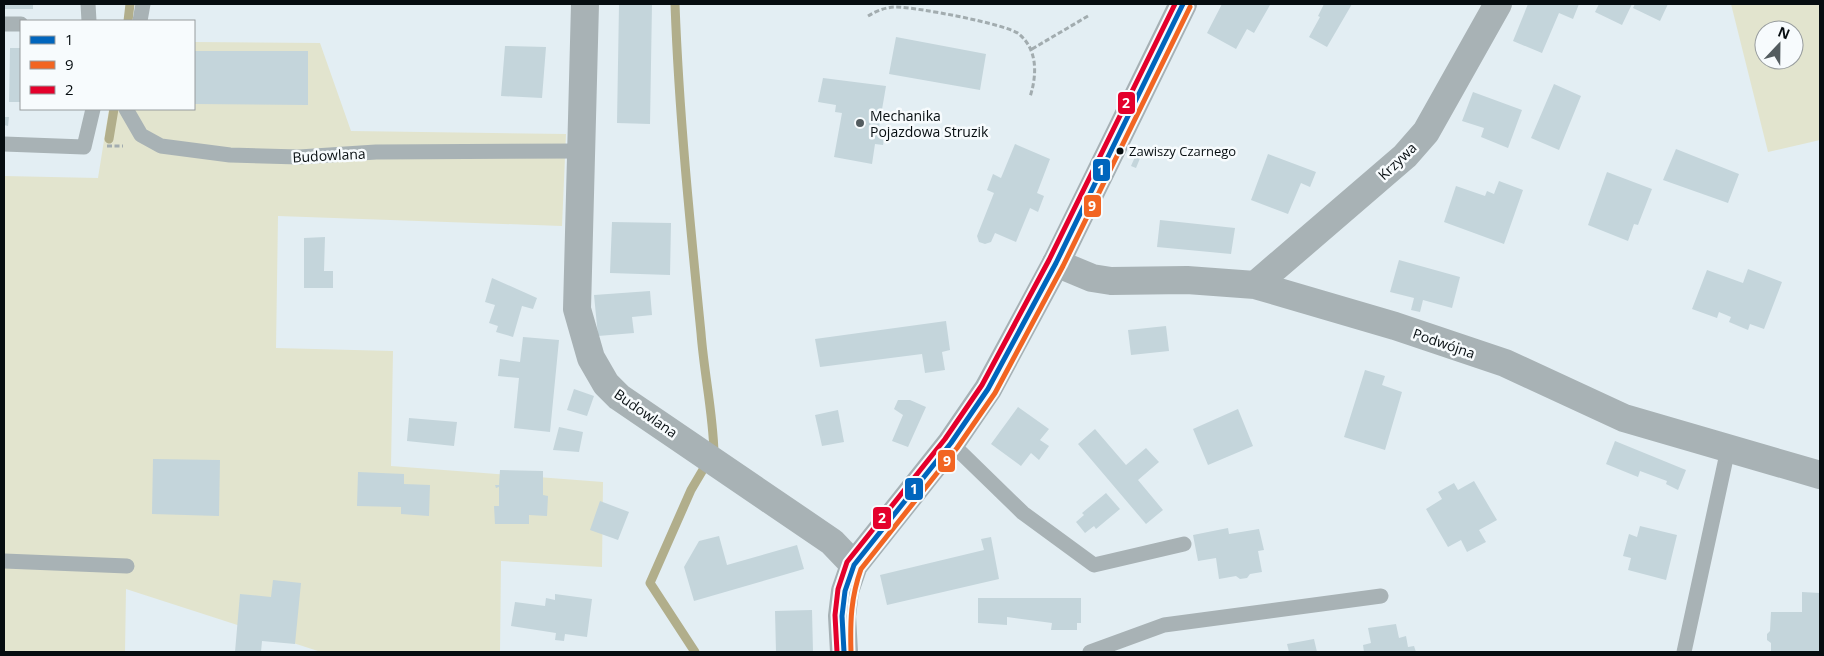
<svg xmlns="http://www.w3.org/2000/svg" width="1824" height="656" viewBox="0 0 1824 656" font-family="'Open Sans',sans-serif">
<rect width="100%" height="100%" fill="#e3eef3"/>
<!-- green -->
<path fill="#e2e4ce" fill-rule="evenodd" d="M1731,4h89v136l-52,12zM1764,30h30v30h-30z
M194,42l126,1 31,88 215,3 -4,92 -284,-10 -2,132 117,3 -2,115 212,16 -1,85 -101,-6 -1,91h-179l-195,-63 -1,63h-121v-476l94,2 11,-69h85z"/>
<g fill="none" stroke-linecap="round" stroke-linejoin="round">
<!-- stream -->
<path stroke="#b1ae8b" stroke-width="9" d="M675,4c4,110 15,219 26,329 3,40 12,80 13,120
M128,21l2,-17
M109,139l5,-30
M695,652l-45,-69 41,-93 13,-22"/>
</g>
<!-- building -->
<path fill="#c4d5db" d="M4,4h29v5h-29z
M619,4h33l-2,120 -33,-1z
M1222,4h45l3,1 -16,28 -7,-4 -11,20 -29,-16z
M1324,4h28l-25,43 -18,-10 11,-20 -2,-1z
M1528,4h51l-6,15 -14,-6 -17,40 -29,-12z
M1599,4h33l-10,21 -27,-13z
M1635,4h33l-8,17 -27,-13z
M896,37l90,17 -6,36 -91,-16z
M505,46l41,1 -4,51 -41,-2z
M10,48h11v54h-12z
M194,51h114v54l-114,-1z
M823,78l63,8 -8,47 7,1 -2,11 -8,-1 -3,20 -38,-7 8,-44 -7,-1 1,-7 -18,-3z
M1554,84l27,12 -22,54 -28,-12z
M1473,92l49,18 -14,38 -27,-11 3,-9 -22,-7z
M4,117h5l-1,9 -4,-1z
M1015,144l35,15 -13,34 7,3 -6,16 -8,-4 -14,34 -21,-9 -4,9 -6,2 -6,-2 -2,-6 17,-43 -7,-3 6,-16 8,4z
M1139,148l4,3 -7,17 -5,-2z
M1676,149l63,25 -11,29 -65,-23z
M1268,154l48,18 -6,15 -9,-4 -13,31 -37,-14z
M1607,172l45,17 -14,36 -4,-1 -6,17 -40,-16z
M1499,181l24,9 -19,54 -60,-22 12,-36 29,10 2,-5 7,3z
M1160,220l75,8 -4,26 -74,-7z
M612,222l59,1 -1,52 -60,-2z
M325,237l-1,34h9v17h-29v-50z
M1399,260l61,17 -8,31 -29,-8 -3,12 -9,-2 3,-12 -24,-6z
M1748,269l34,13 -18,47 -14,-5 -2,6 -19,-8 2,-5 -12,-5 -2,6 -25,-9 15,-39 36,13z
M492,278l45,20 -4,11 -11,-3 -9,31 -17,-5 2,-6 -9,-3 6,-18 -10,-3z
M650,291l2,24 -20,2 2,16 -36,3 -4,-41z
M946,321l4,29 -8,2 3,18 -20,3 -3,-19 -102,13 -5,-28z
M1166,326l3,25 -38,4 -3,-25z
M523,337l36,3 -9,92 -36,-4 5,-50 -21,-2 2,-17 20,3z
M1365,370l20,6 -3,9 20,7 -17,58 -41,-13z
M574,389l20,7 -7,20 -20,-6z
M898,400h12l16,7 -18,40 -16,-6 11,-26 -9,-6z
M1018,407l31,22 -9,11 9,6 -10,14 -8,-7 -10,13 -30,-22z
M1238,409l15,37 -45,19 -15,-36z
M838,410l6,32 -22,4 -7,-31z
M409,418l48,4 -3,24 -47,-5z
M559,427l24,5 -4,20 -26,-2z
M1095,429l31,36 20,-17 13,14 -21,18 25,30 -17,14 -68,-80z
M1615,441l71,29 -8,20 -12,-6 1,-3 -27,-10 -2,6 -32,-13z
M153,459l67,1 -1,56 -67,-2z
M500,470l43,1v24l5,1 -1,20 -18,-1v9h-34l-1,-18h5v-19l-3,1 -1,-3h4z
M358,472l46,2v10l26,1 -1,31 -28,-2v-7l-44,-1z
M1474,481l23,39 -18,10 7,12 -19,10 -6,-12 -13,7 -22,-38 16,-10 -4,-7 16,-9 4,7z
M1106,493l14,16 -24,20 -2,-3 -9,7 -9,-11 8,-7 -2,-2z
M600,501l29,11 -11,28 -28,-10z
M1640,526l37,9 -11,45 -38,-10 3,-12 -8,-2 6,-22 8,3z
M1228,528l1,6 30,-5 5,21 -6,1 4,21 -12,2 -3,4 -7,1 -4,-3 -17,3 -3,-21 -18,3 -5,-26z
M719,536l8,29 70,-20 7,24 -110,32 -10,-34 15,-26z
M991,537l8,42 -112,26 -7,-30 104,-25 -3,-11z
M273,580l28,3 -6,61 -33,-3 -1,11h-26l5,-58 31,3z
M1802,592l18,1v59h-49v-9l-4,-3v-6l3,-3 1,-19h31z
M555,594l37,5 -5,38 -22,-3 -1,7 -9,-1 1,-7 -45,-7 4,-24 30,4 1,-8 9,2z
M978,598h103v25h-4v7h-26l1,-7 -45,-6v8l-29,-2z
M812,610l1,42h-37l-1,-41z
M1396,624l3,14 7,-2 2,11 6,-1 2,6h-52l-1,-7 8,-2 -3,-15z
M1314,639l3,13h-28l-2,-8z"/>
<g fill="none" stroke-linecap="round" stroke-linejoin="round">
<!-- path -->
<path stroke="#a2acaf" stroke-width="3" stroke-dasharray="5 2.5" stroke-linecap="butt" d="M868,16c8,-5 18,-9 28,-9 19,0 111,17 123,27 19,16 18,41 11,63
M1032,49l56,-33
M107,146h16"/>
<!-- lane -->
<path stroke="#a8b2b5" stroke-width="15" d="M88,4l1,17
M140,21l3,-17
M4,24h17
M126,109l15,26 20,11 69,9 69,2 77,-5 204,-1
M4,144l80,3 9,-38
M951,443l72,70 71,52 90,-21
M4,561l123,5
M1090,652l74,-27 217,-29
M1684,652l44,-203"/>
<!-- street -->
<path stroke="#a8b2b5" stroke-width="28" d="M585,4l-8,305 14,49 15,26 13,13 213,145 22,23
M1056,263l36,15 19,3 76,-1 68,5 140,41 110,37 119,55 196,57
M1255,285l150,-129 21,-24 72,-128"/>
<!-- secondary -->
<path stroke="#a6b1b5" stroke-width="28" d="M844,652l-2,-36 3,-25 9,-26 97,-122 37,-54 68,-126 127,-259"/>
<defs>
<path id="bus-1" d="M844,652l-2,-36 3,-25 9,-26 97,-122 37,-54 68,-126 127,-259"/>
<path id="bus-2" d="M851,652c-1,-31 0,-55 10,-83l96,-121 38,-55 68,-127 127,-259"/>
<path id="bus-3" d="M837,652l-2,-37 3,-26 9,-27 98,-123 37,-54 67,-125 126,-256"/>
</defs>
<!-- bus-1 casing -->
<use href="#bus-1" stroke="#f7fbfd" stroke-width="9"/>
<!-- bus-2 casing -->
<use href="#bus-2" stroke="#f7fbfd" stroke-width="9"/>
<!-- bus-3 casing -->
<use href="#bus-3" stroke="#f7fbfd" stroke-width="9"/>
<!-- bus-1 -->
<use href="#bus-1" stroke="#0065bd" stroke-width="5"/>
<!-- bus-2 -->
<use href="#bus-2" stroke="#f26522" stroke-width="5"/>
<!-- bus-3 -->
<use href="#bus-3" stroke="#e4002b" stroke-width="5"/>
</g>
<!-- markers -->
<circle fill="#535c5f" stroke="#f7fbfd" stroke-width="2" cx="860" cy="123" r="5"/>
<circle fill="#060d10" stroke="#f7fbfd" stroke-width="2" cx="1120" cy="151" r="4.5"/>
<g text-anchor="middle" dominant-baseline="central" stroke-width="5" stroke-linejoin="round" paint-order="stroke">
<!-- bus labels -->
<g font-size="13" fill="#060d10" stroke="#f7fbfd" text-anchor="start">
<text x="1129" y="151">Zawiszy Czarnego</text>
</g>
<!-- poi labels -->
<g font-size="14" fill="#060d10" stroke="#f7fbfd" text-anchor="start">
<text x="870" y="115">Mechanika<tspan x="870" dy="16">Pojazdowa Struzik</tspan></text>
</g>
<!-- street labels -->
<g font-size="14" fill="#060d10" stroke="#f7fbfd">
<text transform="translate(329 155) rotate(-3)">Budowlana</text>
<text transform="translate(1397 161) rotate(-44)">Krzywa</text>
<text transform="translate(1444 343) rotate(19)">Podwójna</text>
<text transform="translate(646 413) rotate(35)">Budowlana</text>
</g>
</g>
<g stroke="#f7fbfd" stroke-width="2">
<rect x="1117" y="91" width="19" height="24" rx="5" fill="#e4002b"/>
<rect x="1092" y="158" width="19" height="24" rx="5" fill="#0065bd"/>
<rect x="1083" y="194" width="19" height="24" rx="5" fill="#f26522"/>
<rect x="937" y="449" width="19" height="24" rx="5" fill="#f26522"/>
<rect x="904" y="477" width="20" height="24" rx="5" fill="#0065bd"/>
<rect x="872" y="506" width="20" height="24" rx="5" fill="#e4002b"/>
</g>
<g font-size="14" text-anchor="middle" font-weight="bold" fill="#fff">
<text x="1126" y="108">2</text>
<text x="1101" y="175">1</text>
<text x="1092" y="211">9</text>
<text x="947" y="466">9</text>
<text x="914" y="494">1</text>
<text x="882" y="523">2</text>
</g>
<!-- border -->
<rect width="1824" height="656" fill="none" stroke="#060d10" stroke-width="10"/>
<!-- legend -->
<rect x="20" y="20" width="175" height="90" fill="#f7fbfd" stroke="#979c9e"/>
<rect x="30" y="36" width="25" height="8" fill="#0065bd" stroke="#979c9e"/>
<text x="65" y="45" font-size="15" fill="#060d10">1</text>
<rect x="30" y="61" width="25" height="8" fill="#f26522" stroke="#979c9e"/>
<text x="65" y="70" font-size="15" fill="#060d10">9</text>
<rect x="30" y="86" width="25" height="8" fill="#e4002b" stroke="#979c9e"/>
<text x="65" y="95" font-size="15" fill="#060d10">2</text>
<!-- north arrow -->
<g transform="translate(1779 45) rotate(22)"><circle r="24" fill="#f7fbfd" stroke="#979c9e"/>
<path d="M0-4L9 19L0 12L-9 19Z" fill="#535c5f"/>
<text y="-8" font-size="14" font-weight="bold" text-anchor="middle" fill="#060d10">N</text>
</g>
</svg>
